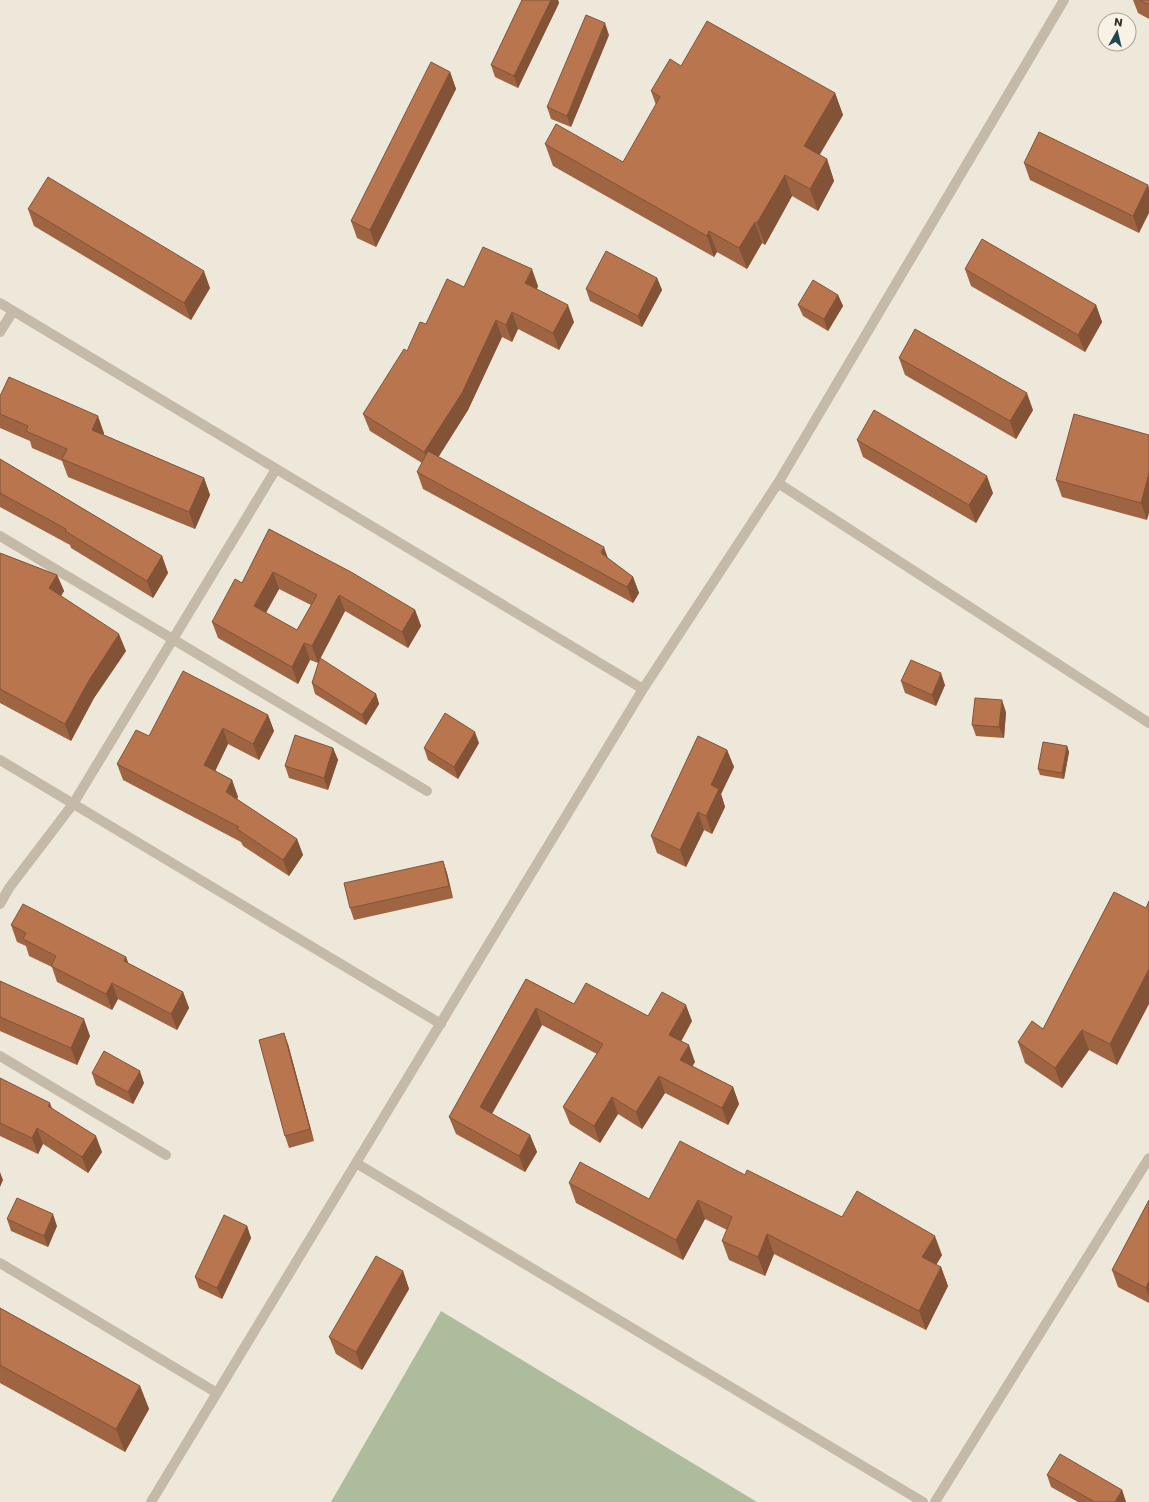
<svg xmlns="http://www.w3.org/2000/svg" width="1149" height="1502" viewBox="0 0 1149 1502" font-family="Poppins,sans-serif">
<rect width="100%" height="100%" fill="#eee8da"/>
<!-- green -->
<path fill="#adbc9c" d="M441,1311l316,191h-426z"/>
<g fill="none" stroke-linecap="round" stroke-linejoin="round">
<!-- service -->
<path stroke="#c5b9a8" stroke-width="10" d="M0,303l643,386
M0,332l13,-21
M778,483l371,240
M0,536l427,255
M0,760l441,264
M0,904l9,-16 64,-84 203,-335
M0,1056l166,99
M356,1163l287,-474 135,-206 286,-483
M0,1263l217,130
M151,1502l205,-339 567,339
M935,1502l214,-344"/>
</g>
<!-- wall -->
<path fill="#9f6543" fill-rule="evenodd" d="M522,0h36l1,3 -41,85 -23,-11 -4,-12z
M1133,0h16v19l-11,-6z
M609,35l-38,92 -20,-8 -4,-12z
M681,66l154,27 8,22 -24,40 8,4 7,22 -16,30 -26,-15 -27,49 -3,-2 -15,26 -30,-17 -3,5 -161,-91 -8,-22 78,18 33,-57 -5,-14z
M450,72l6,17 -80,158 -19,-9 -6,-17z
M1024,163l124,22 -9,48 -109,-53z
M28,209l182,79 -19,32 -157,-94z
M965,269l131,36 6,17 -17,30 -114,-66z
M657,278l5,12 -20,37 -52,-26 -4,-12z
M538,286l-1,3 37,33 -15,28 -41,-21 -6,13 -10,-5 -34,73 -30,47 170,101 25,19 6,16 -6,10 -210,-114 -6,-17 5,-9 -52,-32 -7,-17 44,-63 57,-64z
M838,295l5,11 -15,25 -25,-15 -5,-11z
M899,358l134,52 -17,29 -111,-64z
M0,396l104,37v2l100,43 6,17 -15,34 -127,-52 -6,-16 -30,-13 -2,-7 -30,-13z
M1149,435l-2,85 -85,-23 -6,-17z
M857,440l136,53 -17,30 -113,-66z
M0,459l162,97 6,17 -15,25 -82,-50 -1,-3 -70,-38z
M269,529l146,81 6,16 -13,22 -63,-37 -25,48 56,35 3,10 -13,21 -51,-31 -3,-11 7,-22 -1,2 -8,-3 -12,24 -80,-46 -6,-16 30,-39zM279,589l32,16 -14,25 -31,-17z
M0,553l57,22 7,16 -3,5 65,55 -32,47 -23,43 -71,-38z
M901,681l44,4 -9,21 -31,-13z
M1006,712l-2,26 -28,-2 -4,-11z
M268,715l6,16 -15,29 -31,-16 -13,27 17,9 6,17 -1,2 60,40 6,16 -14,21 -46,-30 -2,-4 -118,-62 -6,-16 32,-28z
M479,743l-21,36 -30,-19 -4,-12z
M1067,746l2,6 -5,27 -24,-4 -2,-6z
M333,748l5,12 -10,30 -39,-12 -4,-12z
M727,750l7,17 -13,27 4,13 -13,27 -8,-4 -18,37 -29,-14 -6,-17z
M443,861l4,12 6,25 -99,22 -4,-12z
M1114,892l3,173 -28,-15 -27,38 -37,-25 -7,-21 25,-13z
M11,925l115,32 2,6 55,29 6,16 -12,22 -59,-31 -6,11 -55,-28 -5,-15 -23,-11 -3,-10 -9,-4z
M526,979l48,25 74,12 44,5 -11,20 14,21 -3,4 41,21 6,17 -11,21 -63,-32 -23,36 -24,-15 -18,29 -30,-19 -7,-17 34,-53 -55,-29 -50,89 38,21 7,17 -12,20 -69,-38 -7,-17z
M0,981l90,55 -13,29 -77,-34z
M288,1044l26,97 -25,7 -4,-12z
M92,1073l52,10 -11,21 -37,-19z
M0,1078l52,30 50,44 -14,21 -45,-29 -5,10 -38,-18z
M745,1175l97,42 100,38 -6,10 5,2 7,19 -22,44 -152,-76 -9,22 -36,-16 -7,-19 5,-11 -22,-11 -22,41 -107,-57 -7,-20 80,16z
M1149,1200v103l-31,-16 -6,-17z
M7,1219l50,7 -9,21 -37,-16z
M247,1226l4,12 -29,61 -23,-11 -4,-11z
M403,1271l6,18 -47,81 -26,-16 -7,-17z
M0,1308l140,78 9,23 -24,43 -125,-69z
M1047,1475l75,15 4,12h-48l-27,-15z"/>
<!-- shaded-wall -->
<path fill="#825337" d="M551,0h7l1,3 -41,85 -4,-12z
M605,23l4,12 -38,92 -4,-11z
M450,72l6,17 -80,158 -6,-17z
M835,93l8,22 -31,53 -8,-22z
M827,159l7,22 -16,30 -8,-22z
M785,175l7,21 -27,49 -8,-22z
M1148,185l1,3v25l-10,20 -6,-17z
M755,222l7,21 -15,26 -8,-21z
M709,231l8,21 -3,5 -7,-21z
M532,269l6,17 -7,14 -6,-17z
M204,271l6,17 -19,32 -7,-17z
M657,278l5,12 -20,37 -4,-11z
M838,295l5,11 -15,25 -4,-12z
M568,305l6,17 -15,28 -6,-17z
M1096,305l6,17 -17,30 -7,-17z
M512,312l6,17 -6,13 -6,-17z
M496,320l6,17 -34,73 -37,59 -7,-17z
M1027,393l6,17 -17,29 -6,-18z
M98,416l6,17 -6,14 -6,-17z
M1149,473v40l-2,7 -6,-17z
M987,476l6,17 -17,30 -7,-18z
M204,478l6,17 -15,34 -6,-17z
M604,547l6,17 -9,-11z
M162,556l6,17 -15,25 -6,-17z
M273,572l6,17 -19,34 -6,-17z
M57,575l7,16 -9,14 -6,-17z
M633,577l6,16 -6,10 -6,-16z
M339,595l6,16 -27,52 -6,-17z
M415,610l6,16 -13,22 -6,-16z
M119,634l7,17 -32,47 -23,43 -6,-17 23,-42z
M304,643l6,17 -12,24 -6,-17z
M941,673l4,12 -9,21 -4,-11z
M376,694l3,10 -13,21 -4,-10z
M1002,700l4,12 -2,26 -5,-11z
M268,715l6,16 -15,29 -6,-16z
M223,728l5,16 -18,38 -6,-17z
M475,732l4,11 -21,36 -4,-12z
M1067,746l2,6 -5,27 -2,-6z
M333,748l5,12 -10,30 -4,-12z
M727,750l7,17 -13,27 4,13 -13,27 -6,-18 5,-31z
M232,780l6,17 -6,12 -6,-17z
M698,812l6,18 -18,37 -6,-17z
M297,839l6,16 -14,21 -6,-16z
M443,861l4,12 6,25 -4,-12z
M126,957l6,16 -8,-12z
M1149,969v35l-32,61 -7,-21z
M112,983l6,16 -6,11 -6,-16z
M183,992l6,16 -12,22 -6,-16z
M686,1005l6,16 -16,30 -7,-16z
M536,1008l6,17 -56,99 -6,-17z
M84,1019l6,17 -13,29 -6,-17z
M1082,1030l7,20 -27,38 -7,-20z
M284,1033l4,11 26,97 -4,-12z
M689,1045l6,17 -9,15 -6,-17z
M140,1071l4,12 -11,21 -5,-12z
M659,1076l6,17 -23,36 -6,-17z
M733,1087l6,17 -11,21 -6,-17z
M612,1097l6,17 -18,29 -6,-17z
M50,1103l6,16 -8,-13z
M37,1128l6,16 -5,10 -6,-16z
M530,1135l7,17 -12,20 -6,-16z
M96,1136l6,16 -14,21 -6,-16z
M0,1172l3,8 -3,7z
M698,1200l7,19 -22,41 -7,-20z
M53,1214l4,12 -9,21 -4,-11z
M247,1226l4,12 -29,61 -5,-11z
M767,1234l7,20 -9,22 -7,-19z
M935,1236l7,19 -13,22 -7,-20z
M941,1267l7,19 -22,44 -7,-19z
M403,1271l6,18 -47,81 -6,-18z
M1149,1281v16l-3,-9z
M140,1386l9,23 -24,43 -9,-23z
M1122,1490l4,12h-11z"/>
<!-- building -->
<path fill="#b9764e" stroke="#825337" fill-rule="evenodd" d="M522,0h29l-37,76 -23,-11z
M1140,0h9v5z
M586,15l19,8 -38,93 -20,-9z
M707,21l128,72 -31,53 23,13 -17,30 -25,-14 -28,48 -2,-1 -16,26 -30,-17 -2,5 -162,-92 11,-20 67,38 37,-65 -9,-6 19,-32 11,7z
M431,62l19,10 -80,158 -19,-9z
M1039,132l109,53 -15,31 -109,-53z
M48,177l156,94 -20,32 -156,-94z
M982,239l114,66 -18,30 -113,-66z
M483,247l49,22 -7,14 43,22 -15,28 -41,-21 -6,13 -10,-5 -34,73 -38,59 -61,-38 41,-65 3,2 13,-29 6,2 21,-45 17,8z
M606,251l51,27 -19,38 -52,-27z
M813,280l25,15 -14,24 -26,-14z
M915,329l112,64 -17,28 -111,-63z
M9,377l89,39 -6,14 112,48 -15,34 -127,-53 5,-10 -41,-18 2,-5 -28,-12v-18z
M874,410l113,66 -18,29 -112,-65z
M1074,414l75,21v38l-8,30 -85,-23z
M428,451l176,96 -3,6 32,24 -6,10 -210,-115z
M0,459l162,97 -15,25 -82,-50 1,-2 -66,-36z
M269,529l82,43 64,38 -13,22 -63,-37 -27,51 -8,-3 -12,24 -80,-45 23,-43 7,4zM273,572l44,23 -20,35 -43,-24z
M0,553l57,22 -8,13 70,46 -31,48 -23,42 -65,-35z
M320,658l56,36 -14,21 -50,-32z
M911,660l30,13 -9,22 -31,-14z
M183,671l85,44 -15,29 -30,-16 -19,37 28,15 -6,12 71,47 -14,21 -46,-31 2,-2 -122,-63 19,-34 13,6z
M975,698l27,2 -3,27 -27,-2z
M445,713l30,19 -21,35 -30,-19z
M295,735l38,13 -9,30 -39,-12z
M698,736l29,14 -16,35 8,4 -13,27 -8,-4 -18,38 -29,-14z
M1043,742l24,4 -5,27 -24,-4z
M443,861l6,25 -99,22 -6,-25z
M1114,892l32,16 3,-7v68l-39,75 -28,-14 -27,38 -37,-26 14,-21 11,8z
M23,904l103,53 -2,4 59,31 -12,22 -59,-31 -6,11 -55,-28 5,-10 -33,-17 3,-6 -15,-8z
M526,979l48,25 12,-21 62,33 14,-24 24,13 -17,30 20,10 -9,15 53,27 -11,21 -63,-32 -23,36 -24,-15 -18,29 -31,-19 40,-63 -67,-36 -56,99 50,28 -11,21 -70,-39z
M0,981l84,38 -13,29 -71,-31z
M284,1033l26,96 -25,7 -26,-96z
M104,1051l36,20 -12,21 -36,-19z
M0,1078l50,25 -2,3 48,30 -14,21 -45,-29 -5,10 -32,-15z
M680,1141l65,34 2,-5 95,47 15,-26 78,45 -13,21 19,10 -22,44 -152,-77 -9,23 -36,-16 10,-24 -34,-17 -22,40 -107,-57 11,-21 69,37z
M17,1198l36,16 -9,22 -37,-17z
M1149,1200v81l-3,7 -34,-18z
M224,1215l23,11 -30,62 -22,-11z
M376,1256l27,15 -47,81 -27,-15z
M0,1308l140,78 -24,43 -116,-64z
M1060,1454l62,36 -7,12h-20l-48,-27z"/>
<!-- north arrow -->
<g transform="translate(1117 32) rotate(8)"><circle r="19" fill="#f7f1e6" stroke="#a9a29a"/>
<path d="M0-3L7 15L0 10L-7 15Z" fill="#214650"/>
<text y="-6" font-size="11" font-weight="bold" text-anchor="middle" fill="#332c27">N</text>
</g>
</svg>
